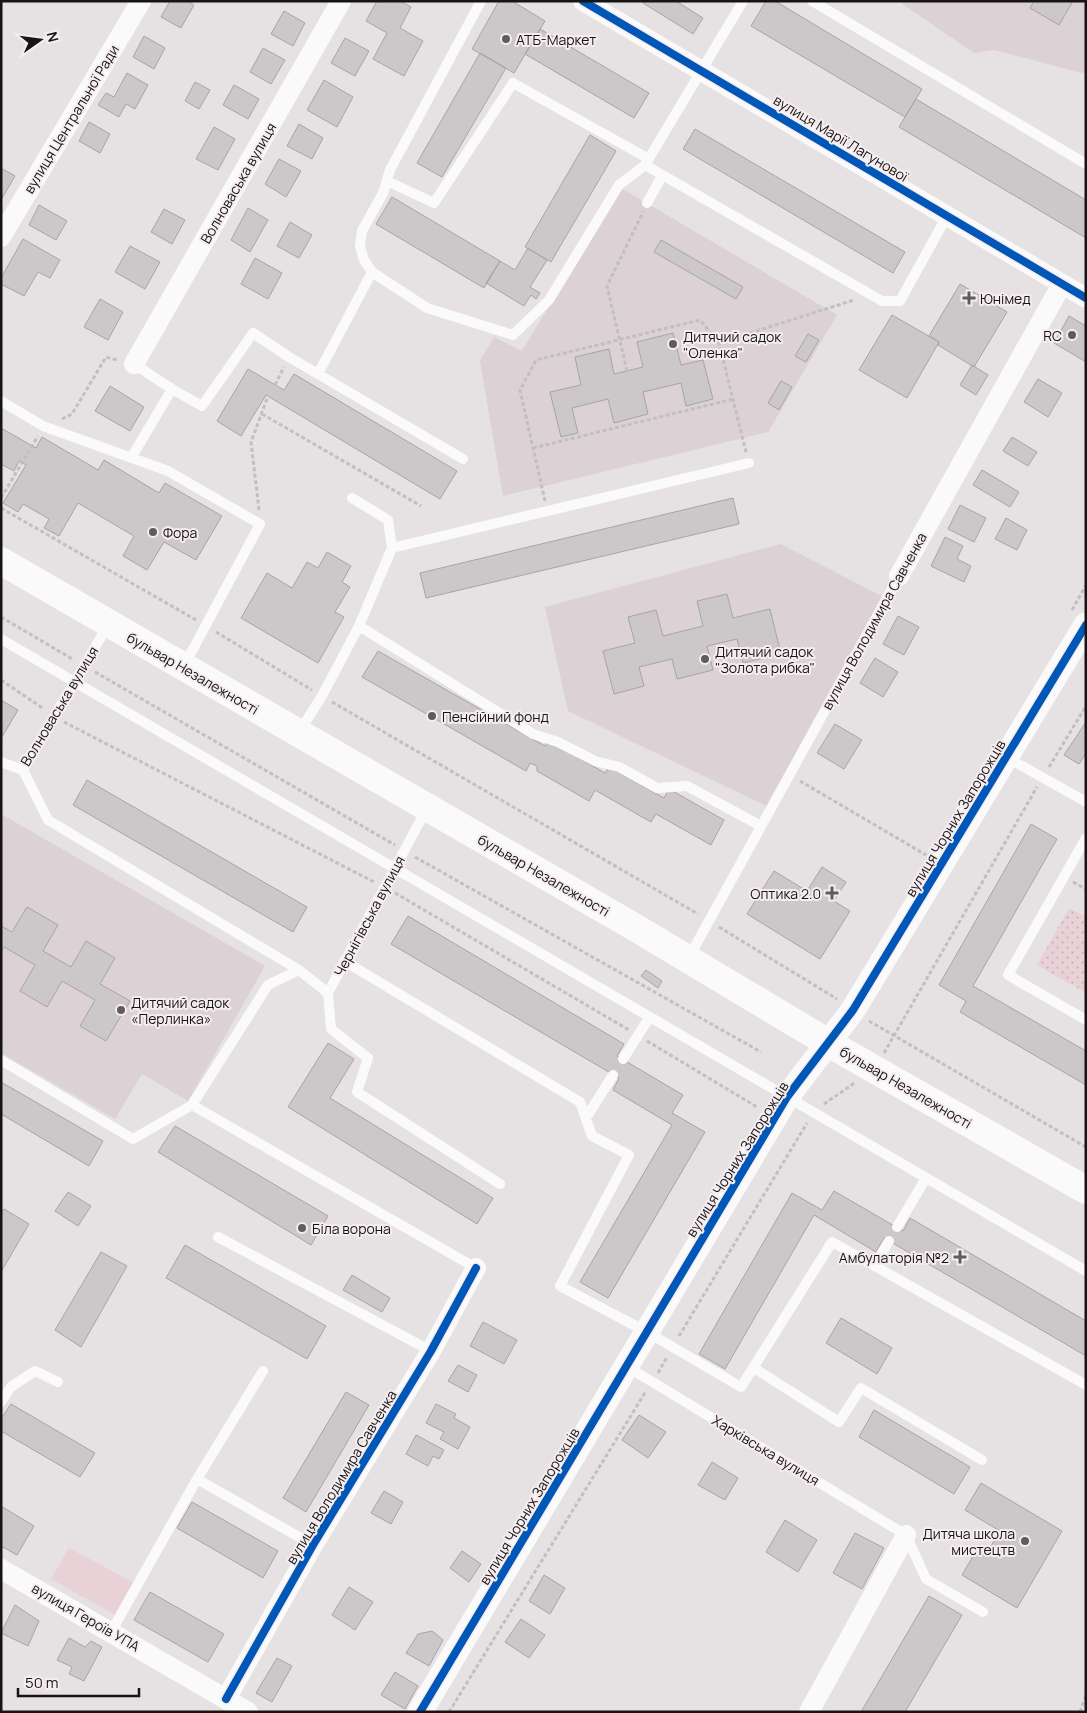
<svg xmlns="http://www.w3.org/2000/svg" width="1087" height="1713" viewBox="0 0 1087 1713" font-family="Manrope,sans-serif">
<defs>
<pattern id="park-dots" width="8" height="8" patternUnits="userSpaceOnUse" patternTransform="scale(1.25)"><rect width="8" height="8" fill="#e8d2d8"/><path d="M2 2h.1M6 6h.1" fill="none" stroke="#c6b3b8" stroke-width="1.8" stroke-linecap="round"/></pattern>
</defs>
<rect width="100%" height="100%" fill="#e6e1e3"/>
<!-- built -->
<path fill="#dcd1d4" d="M898,1h188v73l-92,-24 -20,3z
M621,188l216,127 -69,117 -265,64 -23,-135 14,-24 28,14z
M781,544l106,55 -116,209 -203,-97 -23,-104z
M1,814l264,152 -77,135 -46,-27 -27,45 -114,-66z"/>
<!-- grass -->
<path fill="#e8d2d8" d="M69,1548l65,35 -19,32 -64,-36z"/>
<!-- park -->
<path fill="url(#park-dots)" d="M1069,908l17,9v76l-49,-28z"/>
<!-- building -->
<path fill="#ccc8ca" stroke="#a8a4a5" d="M170,1h17l7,4 -13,23 -20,-11z
M377,1h23l11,6 -11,21 23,13 -19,35 -31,-17 14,-26 -21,-12z
M499,1h13l33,20 -31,52 -42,-24z
M644,1h32l27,17 -10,16 -50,-31z
M766,1h9l147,88 -17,28 -154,-91z
M1034,1h39l-14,24 -29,-17z
M284,11l21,12 -12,23 -22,-12z
M540,29l109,64 -15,25 -109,-64z
M144,36l21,12 -11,21 -21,-12z
M345,38l24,13 -14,25 -24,-13z
M263,48l22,12 -14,24 -21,-12z
M480,53l26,15 -64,109 -25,-14z
M127,73l21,12 -13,24 -9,-5 -7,13 -21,-12 8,-12 8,4z
M324,80l29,17 -16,30 -30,-17z
M195,82l15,8 -11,19 -14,-8z
M234,85l25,14 -11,20 -25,-14z
M916,99l170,101v38l-187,-111z
M89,122l21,12 -10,19 -21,-12z
M299,124l24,14 -11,21 -25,-13z
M214,127l21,12 -17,31 -22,-11z
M695,129l210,123 -12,21 -210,-124z
M590,135l26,16 -65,111 -26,-15z
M279,159l22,12 -15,26 -21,-13z
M1,168l14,8 -14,24z
M392,197l108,64 -16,27 -108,-64z
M39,205l28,16 -11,19 -27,-15z
M248,208l20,12 -18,32 -19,-12z
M164,209l21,11 -13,24 -21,-12z
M290,222l22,13 -13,23 -22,-12z
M23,239l37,21 -10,18 -12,-6 -14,24 -23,-12v-6z
M661,240l82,47 -7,12 -82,-47z
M130,246l30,16 -15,27 -30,-17z
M528,248l19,12 -17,27 10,6 -4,6 -5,-4 -7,11 -38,-23 14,-22 15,9z
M255,258l27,15 -14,26 -27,-15z
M960,284l47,28 -33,55 -36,-22 1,-3 -10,-6z
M100,299l23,13 -15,28 -24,-13z
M892,315l47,27 -32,56 -48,-28z
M1069,316l17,10v36l-32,-19z
M673,333l8,32 22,-5 10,39 -27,7 -5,-23 -38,9 5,22 -34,9 -6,-24 -36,9 6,25 -17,4 -11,-45 31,-7 -6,-28 34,-8 5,25 29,-7 -6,-25z
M808,334l11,6 -13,22 -11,-6z
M972,365l16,10 -12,20 -16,-10z
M248,369l36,21 10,-16 163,97 -17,28 -174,-104 -25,41 -24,-15z
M1038,379l24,14 -14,24 -24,-15z
M781,381l11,6 -13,23 -11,-7z
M110,386l34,21 -14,24 -35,-20z
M1,428l35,20 6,-11 56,33 6,-10 55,33 6,-10 57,33 -26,44 -32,-18 -17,28 -24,-14 11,-20 -56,-33 -19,33 -15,-8 5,-9 -26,-15 -5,8 -15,-9 23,-38 -7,-4 -5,10 -13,-7z
M1012,437l25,15 -9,14 -25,-15z
M982,470l37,22 -9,15 -37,-22z
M733,498l6,26 -313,74 -6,-25z
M960,505l26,13 -12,24 -26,-13z
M1006,518l21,12 -10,20 -22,-11z
M945,537l18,9 -6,13 14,7 -7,16 -33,-16z
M327,552l24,14 -9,16 8,5 -15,25 9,5 -26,46 -77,-45 26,-45 25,15 15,-26 11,6z
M727,594l6,24 37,-9 11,45 -38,9 -6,-24 -30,7 6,24 -36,9 -5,-20 -33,8 5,19 -30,8 -11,-43 32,-8 -7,-26 28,-7 7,26 40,-10 -6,-25z
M898,616l21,11 -15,28 -21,-11z
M378,651l167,95 3,-6 57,33 4,-6 55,31 5,-9 55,31 -13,25 -55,-31 -5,8 -56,-32 -6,11 -52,-30v-5l-7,-3 -4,8 -164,-94z
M875,658l23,14 -15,25 -23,-14z
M1,700l17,10 -16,27h-1z
M1086,722v31l-7,11 -15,-9z
M835,724l27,16 -18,29 -27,-16z
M87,780l220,127 -14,25 -220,-127z
M1031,824l26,15 -84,147 113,65v34l-126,-73 6,-11 -27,-16z
M822,867l24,15 -12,19 16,10 -30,48 -73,-45 27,-43 33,20z
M27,907l31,18 -15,26 28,16 15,-26 29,17 -15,26 30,17 -24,40 -26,-15 15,-26 -33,-19 -15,26 -27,-16 15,-26 -31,-18 -3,4v-25l11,6z
M408,916l216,128 -7,12 66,39 -11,18 33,19 -97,166 -28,-16 92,-157 -59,-35 6,-12 -228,-134z
M646,970l16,11 -4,7 -17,-12z
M328,1043l26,16 -24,39 163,100 -16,26 -189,-117z
M1,1082l102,59 -14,25 -88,-52z
M175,1126l153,90 -17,29 -153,-93z
M834,1191l69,40 7,-13 176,103v35l-202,-118 -8,14 -62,-37 -89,154 -26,-15 93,-161 30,17z
M68,1192l23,14 -13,20 -23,-15z
M4,1209l25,15 -28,48v-59z
M185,1245l141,81 -19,33 -141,-81z
M101,1252l26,14 -46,81 -26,-17z
M352,1275l38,23 -8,14 -39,-22z
M841,1318l51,30 -15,26 -51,-31z
M483,1322l34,18 -13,24 -34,-18z
M458,1365l19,10 -9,17 -20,-11z
M346,1392l23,13 -63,107 -23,-14z
M11,1404l84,49 -15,24 -79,-46v-12z
M436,1404l20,10 -2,4 16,9 -12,22 -18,-10 4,-7 -18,-9z
M874,1410l96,57 -16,27 -95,-57z
M639,1415l27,17 -18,26 -26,-18z
M416,1435l28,15 -5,9 -6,-3 -5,10 -22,-12z
M712,1462l26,16 -13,22 -27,-15z
M981,1483l81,48 -45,77 -55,-33 14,-24 9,5 15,-25 -35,-21z
M384,1491l19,11 -12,22 -20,-11z
M192,1502l86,49 -15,27 -86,-50z
M1,1506l33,20 -17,29 -16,-9z
M785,1520l32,20 -19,32 -32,-20z
M855,1533l29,15 -22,41 -29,-16z
M462,1551l19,13 -12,18 -19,-14z
M544,1575l21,13 -15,26 -21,-13z
M349,1587l24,15 -18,28 -23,-15z
M150,1592l74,42 -16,28 -74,-42z
M929,1596l33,19 -57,97h-44z
M15,1605l24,16 -11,25 -27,-13z
M521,1619l24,16 -16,23 -24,-16z
M432,1631l11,9 -14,26 -23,-13 12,-19z
M69,1638l16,9 6,-6 11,6 -18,34 -15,-7 3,-7 -15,-7z
M277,1658l15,8 -20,36 -16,-9z
M395,1672l23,14 -13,23 -24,-14z"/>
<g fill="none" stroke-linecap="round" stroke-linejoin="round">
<!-- path -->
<path stroke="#c1c0c0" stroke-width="3" stroke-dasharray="4 2.5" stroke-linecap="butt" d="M719,343l135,-43
M627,371l-20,-85 36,-74
M275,385l9,-18
M262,414l159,92
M62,419l10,-5 34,-57 11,3
M533,448l200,-49
M1,498l37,-62
M545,501l-25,-111 16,-30 164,-40 19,23 27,109
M1,508l195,112
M259,510l-8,-68 17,-46
M1072,610l14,-25
M1,617l73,43
M216,632l96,58
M95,672l300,173
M1,680l43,29
M332,702l366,212
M64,722l310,160
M1049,767l37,-61
M800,781l126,74
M415,857l346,195
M1073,882l13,7
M395,893l234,137
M719,927l118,72
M869,1021l217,126
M647,1041l110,66
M884,1053l153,-266
M824,1104l32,-22
M679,1336l128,-213
M658,1373l9,-16
M449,1712l197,-321
M1080,1712l6,-17"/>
<!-- service -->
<path stroke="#fbfafb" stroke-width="10" d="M481,1l-91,169 -7,23 -21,38 -2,15 4,14 8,12 55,36 86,27 36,-35 70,-115 26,-20 98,-164
M812,1l274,163
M645,165l237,136h18l47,-85
M387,181l47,22 79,-120 136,76
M647,203l15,-27
M318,374l54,-102
M172,389l30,17 51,-73 36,24 174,102
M1,401l42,25 125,45 92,53 -76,142
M131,458l41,-69 -38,-25
M352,498l36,22 4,28
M359,626l33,-78 357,-85
M1,639l1085,632
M299,732l23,-36 37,-70 174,108 25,8 37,19 24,6 38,21 30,-2 74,40
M1006,757l80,45
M1,762l22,8 85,-145
M23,770l25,50 251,150 29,23
M427,808l-99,185 3,36 37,29 -11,34 143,92
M1086,838l-78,137 78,45
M688,959l211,-383
M344,961l236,141 12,34 37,19 -69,131 87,46 94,55 91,-145 254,143
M623,1059l26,-41
M1,1060l132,79 59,-34 76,-120 31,-15
M192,1105l284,163
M586,1118l27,-43
M897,1227l29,-49
M218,1237l213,114
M874,1266l15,-25
M626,1366l280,169 20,44 57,33
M754,1368l85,54 22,-34 121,72
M1,1402l10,-15 24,-16 23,11
M197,1479l66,-108
M111,1632l86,-153 116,66"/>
<!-- minor -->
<path stroke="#fbfafb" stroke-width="20" d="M583,1l503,297
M1,237l140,-236
M134,364l207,-363
M899,576l163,-292
M1,1569l247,143
M226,1699l87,-154 118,-194 45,-83
M809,1712l97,-177"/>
<!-- tertiary -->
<path stroke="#fbfafb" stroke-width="25" d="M420,1712l367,-615 66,-87 233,-385"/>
<!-- secondary -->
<path stroke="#fbfafb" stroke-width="28" d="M1,561l635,367 194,116 256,146"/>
<defs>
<path id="cycleway" d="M583,1l503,297
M226,1699l87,-154 118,-194 45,-83
M420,1712l367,-615 66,-87 233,-385"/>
</defs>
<!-- cycleway casing -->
<use href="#cycleway" stroke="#f5edef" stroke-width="11"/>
<!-- cycleway -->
<use href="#cycleway" stroke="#0057b8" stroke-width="8"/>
</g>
<!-- markers -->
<g fill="#5f5c5d" stroke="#f5edef" stroke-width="2">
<circle cx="506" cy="39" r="5"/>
<path d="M966.5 290.5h5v5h5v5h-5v5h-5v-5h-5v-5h5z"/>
<circle cx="1072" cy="335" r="5"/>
<circle cx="673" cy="344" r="5"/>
<circle cx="153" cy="532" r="5"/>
<circle cx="705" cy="659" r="5"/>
<circle cx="432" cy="716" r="5"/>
<path d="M829.5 885.5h5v5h5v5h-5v5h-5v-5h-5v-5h5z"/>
<circle cx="121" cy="1010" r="5"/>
<circle cx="302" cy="1228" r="5"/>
<path d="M957.5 1249.5h5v5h5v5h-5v5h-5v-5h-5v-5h5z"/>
<circle cx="1025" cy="1541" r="5"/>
</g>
<g text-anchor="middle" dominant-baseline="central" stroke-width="4" stroke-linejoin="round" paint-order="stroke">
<!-- poi labels -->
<g font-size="14" fill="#171415" stroke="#f5edef" text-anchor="start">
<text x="516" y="39">АТБ-Маркет</text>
<text x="980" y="298">Юнімед</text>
<text x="1062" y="335" text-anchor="end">RC</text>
<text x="683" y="336">Дитячий садок<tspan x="683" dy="16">"Оленка"</tspan></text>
<text x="163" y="532">Фора</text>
<text x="715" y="651">Дитячий садок<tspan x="715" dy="16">"Золота рибка"</tspan></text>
<text x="442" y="716">Пенсійний фонд</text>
<text x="821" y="893" text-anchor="end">Оптика 2.0</text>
<text x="131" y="1002">Дитячий садок<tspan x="131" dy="16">«Перлинка»</tspan></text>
<text x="312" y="1228">Біла ворона</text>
<text x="949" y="1257" text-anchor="end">Амбулаторія №2</text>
<text x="1015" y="1533" text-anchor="end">Дитяча школа<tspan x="1015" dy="16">мистецтв</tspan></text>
</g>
<!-- street labels -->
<g font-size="14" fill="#171415" stroke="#f5edef">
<text transform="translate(71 119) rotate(-59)">вулиця Центральної Ради</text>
<text transform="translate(841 138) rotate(31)">вулиця Марії Лагунової</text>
<text transform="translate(238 183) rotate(-60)">Волноваська вулиця</text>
<text transform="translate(874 621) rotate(-61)">вулиця Володимира Савченка</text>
<text transform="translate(193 673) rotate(30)">бульвар Незалежності</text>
<text transform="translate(59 706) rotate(-59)">Волноваська вулиця</text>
<text transform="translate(955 818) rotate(-59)">вулиця Чорних Запорожців</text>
<text transform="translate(544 875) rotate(30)">бульвар Незалежності</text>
<text transform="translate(369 916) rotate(-62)">Чернігівська вулиця</text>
<text transform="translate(906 1087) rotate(30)">бульвар Незалежності</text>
<text transform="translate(737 1159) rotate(-58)">вулиця Чорних Запорожців</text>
<text transform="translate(766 1450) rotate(31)">Харківська вулиця</text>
<text transform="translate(341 1477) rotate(-59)">вулиця Володимира Савченка</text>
<text transform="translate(529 1506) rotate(-59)">вулиця Чорних Запорожців</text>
<text transform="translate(86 1617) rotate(30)">вулиця Героїв УПА</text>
</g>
</g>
<!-- border -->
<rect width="1087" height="1713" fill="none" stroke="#171415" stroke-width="5"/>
<!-- north arrow -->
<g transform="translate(40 40) rotate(76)" stroke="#f5edef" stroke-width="4" paint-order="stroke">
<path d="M0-4L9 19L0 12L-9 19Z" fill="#171415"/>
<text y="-8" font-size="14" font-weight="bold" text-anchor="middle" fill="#171415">N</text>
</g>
<!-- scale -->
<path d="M18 1688v8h121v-8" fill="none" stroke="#171415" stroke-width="2.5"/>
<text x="25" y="1688" font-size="15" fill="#171415" stroke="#f5edef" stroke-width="4" paint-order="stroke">50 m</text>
</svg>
